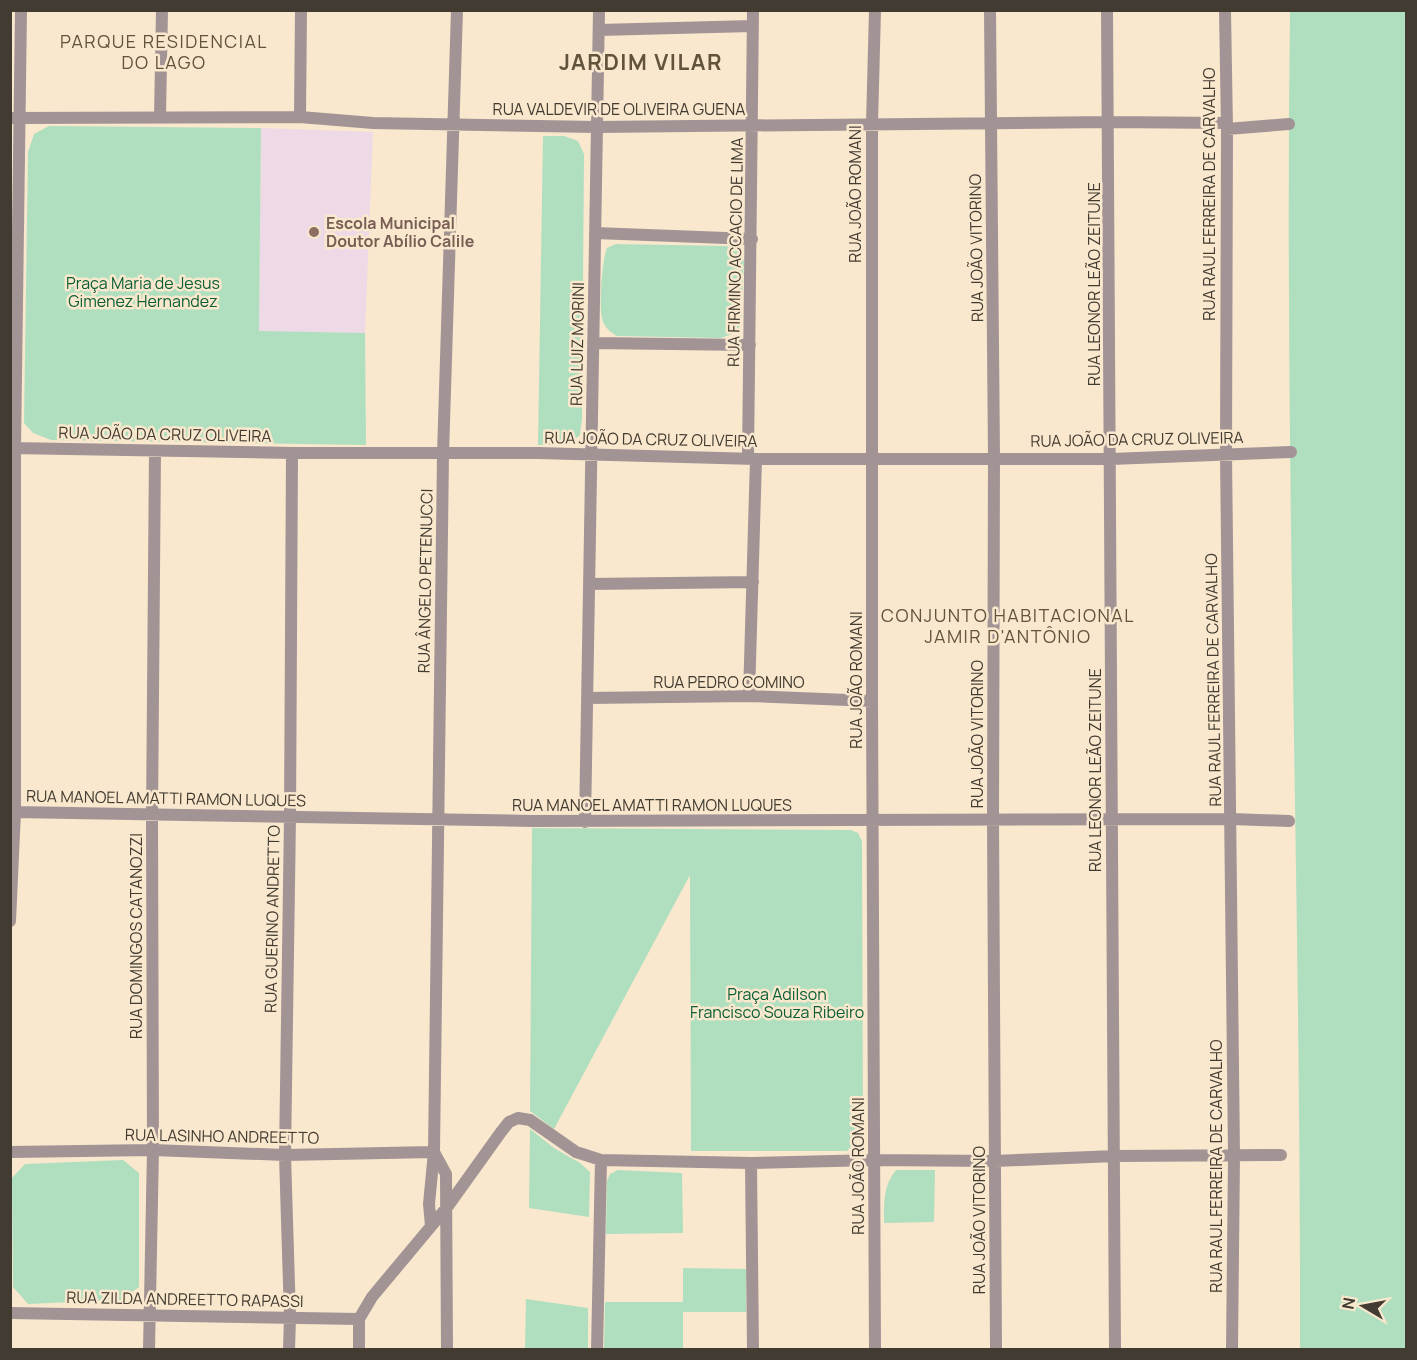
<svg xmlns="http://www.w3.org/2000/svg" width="1417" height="1360" viewBox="0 0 1417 1360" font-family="Manrope,sans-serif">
<rect width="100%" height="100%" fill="#f9e8cd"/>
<!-- education -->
<path fill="#eed9e7" d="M261,128l112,4 -8,201 -106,-1z"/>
<!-- green -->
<path fill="#afdfbf" d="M1290,11h116v1338h-106c1,-446 -16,-892 -10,-1338z
M49,126l212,2 -2,203 106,2 1,112 -315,-5 -18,-7 -9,-10 4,-271 6,-18z
M543,136h21l14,5 6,13 -2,265 -2,16 -12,10h-30z
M616,244l109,2 12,3 7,11 -3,63 -4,9 -16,6 -104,-2c-7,-4 -13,-9 -15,-18 -3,-12 0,-58 5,-70z
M532,828l319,2 7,3 4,8 1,292 -16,18h-156l-1,-276 -136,254 -24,-18z
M530,1129l24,19 26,15 10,9 -1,45 -60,-9z
M123,1160l16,13v114l-18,13 -93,4 -15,-17 -1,-109 13,-14z
M618,1170l64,3 1,60 -77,1 1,-53 3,-7z
M896,1170h39l-1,52 -50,1c0,-20 -1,-37 12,-53z
M683,1268l63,1v43h-63v37h-79l1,-47h78z
M526,1299l62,9v41h-63z"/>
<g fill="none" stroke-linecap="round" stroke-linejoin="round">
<!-- street -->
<path stroke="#a29395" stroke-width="12" d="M875,10l-3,114v577l3,649
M990,10l4,447 -1,363 3,530
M1107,10l8,1340
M1225,10l2,119 -1,325 8,701 -2,195
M599,30l153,-4
M160,116l2,-106
M300,117l1,-107
M10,118l290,-1 73,6 224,4 512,-5 118,1
M1227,129l62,-5
M595,233l157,6
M593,343l157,2
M10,448l282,5h246l218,6h355l180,-7
M748,458l5,-448
M589,584l164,-2
M749,696l7,-237
M587,698l162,-2 123,5
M15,812l517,9 700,-2 57,2
M585,822l14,-812
M10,921l5,-109v-364l6,-438
M10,1152l143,-2 132,5 149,-3 -5,52 2,22
M751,1163l2,187
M10,1313l349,6
M149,1350l4,-200 -1,-334 3,-365
M289,1350l1,-33 -5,-162 5,-338 2,-364
M359,1350v-31l13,-22 76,-91 53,-74 8,-10 9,-4 12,2 46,32 25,8 150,3 123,-3 121,1 120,-5 166,-1
M447,1350l-1,-176 -12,-22 9,-698 14,-444
M597,1350l4,-190"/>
</g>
<!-- markers -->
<circle fill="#8d6e63" stroke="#f9e8cd" stroke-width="2" cx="314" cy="232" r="6"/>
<g text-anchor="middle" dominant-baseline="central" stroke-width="5" stroke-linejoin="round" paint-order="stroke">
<!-- street labels -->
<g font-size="16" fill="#423b31" stroke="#f9e8cd">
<text x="619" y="109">RUA VALDEVIR DE OLIVEIRA GUENA</text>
<text transform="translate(855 194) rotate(-90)">RUA JOÃO ROMANI</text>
<text transform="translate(1209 194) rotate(-90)">RUA RAUL FERREIRA DE CARVALHO</text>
<text transform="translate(976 248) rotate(-91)">RUA JOÃO VITORINO</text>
<text transform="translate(735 252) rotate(-89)">RUA FIRMINO ACCACIO DE LIMA</text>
<text transform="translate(1094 284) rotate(-90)">RUA LEONOR LEÃO ZEITUNE</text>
<text transform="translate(577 344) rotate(-89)">RUA LUIZ MORINI</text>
<text transform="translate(165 434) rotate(1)">RUA JOÃO DA CRUZ OLIVEIRA</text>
<text transform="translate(651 439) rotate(1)">RUA JOÃO DA CRUZ OLIVEIRA</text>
<text transform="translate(1137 439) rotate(-1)">RUA JOÃO DA CRUZ OLIVEIRA</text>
<text transform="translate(425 581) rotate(-89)">RUA ÂNGELO PETENUCCI</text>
<text transform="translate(856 680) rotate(-90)">RUA JOÃO ROMANI</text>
<text transform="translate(1213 680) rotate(-91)">RUA RAUL FERREIRA DE CARVALHO</text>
<text x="729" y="682">RUA PEDRO COMINO</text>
<text transform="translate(977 734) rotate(-90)">RUA JOÃO VITORINO</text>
<text transform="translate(1095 770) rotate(-90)">RUA LEONOR LEÃO ZEITUNE</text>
<text transform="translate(166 798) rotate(1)">RUA MANOEL AMATTI RAMON LUQUES</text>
<text x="652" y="805">RUA MANOEL AMATTI RAMON LUQUES</text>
<text transform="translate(272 919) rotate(-89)">RUA GUERINO ANDRETTO</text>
<text transform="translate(136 936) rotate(-90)">RUA DOMINGOS CATANOZZI</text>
<text transform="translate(222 1136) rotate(1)">RUA LASINHO ANDREETTO</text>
<text transform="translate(858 1166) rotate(-90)">RUA JOÃO ROMANI</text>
<text transform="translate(1216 1166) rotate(-90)">RUA RAUL FERREIRA DE CARVALHO</text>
<text transform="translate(979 1220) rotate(-90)">RUA JOÃO VITORINO</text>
<text transform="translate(185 1299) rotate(1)">RUA ZILDA ANDREETTO RAPASSI</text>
</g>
<!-- education labels -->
<g font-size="16" font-weight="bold" fill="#785e54" stroke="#f9e8cd" text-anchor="start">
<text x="326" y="223">Escola Municipal<tspan x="326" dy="18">Doutor Abílio Calile</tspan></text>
</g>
<!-- park labels -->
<g font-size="16" fill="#085e35" stroke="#f9e8cd">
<text x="143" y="283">Praça Maria de Jesus<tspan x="143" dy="18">Gimenez Hernandez</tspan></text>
<text x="777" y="994">Praça Adilson<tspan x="777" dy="18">Francisco Souza Ribeiro</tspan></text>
</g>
<!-- neighbourhood labels -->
<g font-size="18" letter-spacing="1.5" fill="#61533c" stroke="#f9e8cd">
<text x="164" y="41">PARQUE RESIDENCIAL<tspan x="164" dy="21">DO LAGO</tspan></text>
<text x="1008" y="615">CONJUNTO HABITACIONAL<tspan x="1008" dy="21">JAMIR D'ANTÔNIO</tspan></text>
</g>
<!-- district labels -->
<g font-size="22" font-weight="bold" letter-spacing="1.5" fill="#61533c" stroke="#f9e8cd">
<text x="641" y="62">JARDIM VILAR</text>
</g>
</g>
<!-- border -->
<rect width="1417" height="1360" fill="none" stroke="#423b31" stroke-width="24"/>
<!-- north arrow -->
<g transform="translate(1363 1306) rotate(280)" stroke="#f9e8cd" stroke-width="4.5" paint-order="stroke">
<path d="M0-4.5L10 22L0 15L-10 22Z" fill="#423b31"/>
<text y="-9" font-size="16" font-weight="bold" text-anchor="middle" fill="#423b31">N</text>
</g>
</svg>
